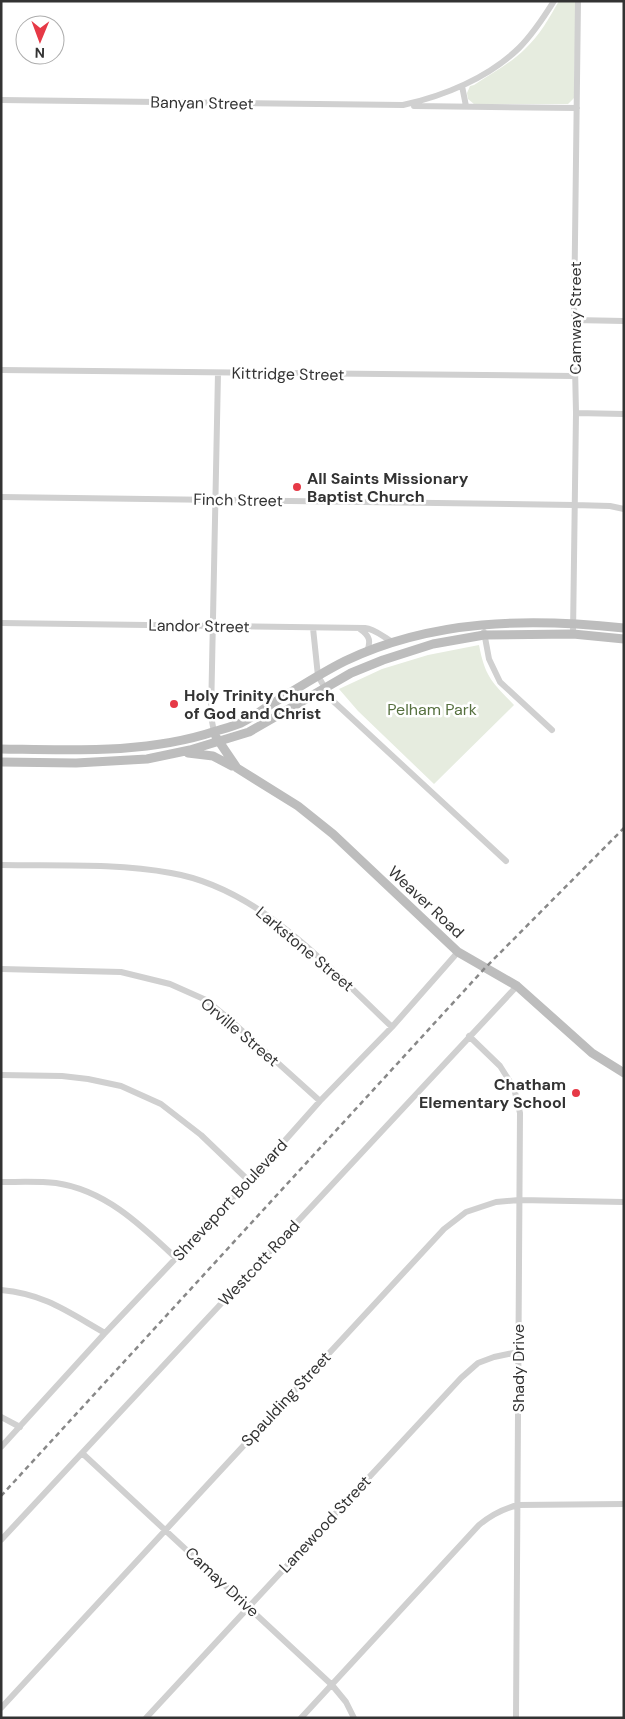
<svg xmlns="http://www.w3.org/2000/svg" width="625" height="1719" viewBox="0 0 625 1719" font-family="'DM Sans',sans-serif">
<rect width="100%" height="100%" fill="#fff"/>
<!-- green -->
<path fill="#e6ecdf" d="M559,1h17l-2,97 -6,6h-94l-6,-5 -1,-6 3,-7 4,-1c18,-12 37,-22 51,-36 15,-14 24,-31 34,-48z
M479,645c6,32 13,37 35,60l-80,79 -76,-73 -19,-22 43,-20 46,-14z"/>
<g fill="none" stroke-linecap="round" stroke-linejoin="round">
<!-- street -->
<path stroke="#d0d0d0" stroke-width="6" d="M462,86l4,20
M1,100l402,5c41,-9 85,-27 116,-57 14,-14 25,-31 35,-47
M414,106l163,2
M574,320l50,1
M1,370l573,6
M576,413l48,1
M1,497l573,8 36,1 14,3
M1,623l364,5c10,1 18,9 28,14
M313,628l5,48 14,24 174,161
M360,629c10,7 11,12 7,23
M484,632l5,27 11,23 52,48
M573,634l3,-221 -2,-93 4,-319
M214,732l-3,-16 7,-343
M1,865c56,1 115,-2 170,8 89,15 158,95 221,154
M1,969l120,3 49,12 36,16 22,18 92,83
M469,1036l31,30 14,22 6,25 -4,605
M1,1075l61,1 26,3 33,7 40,18 40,31 48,46
M1,1182c18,0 37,-1 55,1 49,7 85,42 120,75
M1,1290c44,4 67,22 104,43
M1,1417l19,10
M1,1447l104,-114 144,-152 71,-80 72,-74 66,-75
M82,1453l250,232 14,17 8,16
M1,1540l516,-554
M1,1708l443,-479 22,-17 30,-10 23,-2 105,2
M146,1718l315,-340 17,-15 16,-6 24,-5
M301,1718l178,-193c12,-10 23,-16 39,-20l106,-1"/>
<!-- secondary -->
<path stroke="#bdbdbd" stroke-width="9" d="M216,737l21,31 61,38 35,28 125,118 59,34 75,67 32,20
M1,749c72,1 146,5 215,-18 8,-2 17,-5 25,-8 10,-5 20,-12 29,-18 25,-15 49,-31 75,-44 88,-42 184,-43 279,-33
M188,753l25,3 19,10
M1,762l75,1 71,-4 43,-9 59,-18 102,-59 32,-13 50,-16 51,-9 89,-1 51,5"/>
<!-- rail -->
<path stroke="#888" stroke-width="2.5" stroke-dasharray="5 4" stroke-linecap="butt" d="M1,1496l484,-528 139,-140"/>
</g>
<!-- markers -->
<g fill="#e63946" stroke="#fff" stroke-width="2">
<circle cx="297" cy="487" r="5"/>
<circle cx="174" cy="704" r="5"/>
<circle cx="576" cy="1093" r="5"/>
</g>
<g text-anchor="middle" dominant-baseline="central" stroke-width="5" stroke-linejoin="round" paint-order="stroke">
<!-- street labels -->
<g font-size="16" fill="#333" stroke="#fff">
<text transform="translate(202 103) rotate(1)">Banyan Street</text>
<text transform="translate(575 318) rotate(-90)">Camway Street</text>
<text transform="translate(288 374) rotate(1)">Kittridge Street</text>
<text transform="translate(238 500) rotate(1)">Finch Street</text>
<text transform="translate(199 626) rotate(1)">Landor Street</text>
<text transform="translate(426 902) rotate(43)">Weaver Road</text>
<text transform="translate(305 949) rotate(40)">Larkstone Street</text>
<text transform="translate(240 1032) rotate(40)">Orville Street</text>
<text transform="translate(230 1200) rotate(-47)">Shreveport Boulevard</text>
<text transform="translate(259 1263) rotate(-47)">Westcott Road</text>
<text transform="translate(518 1368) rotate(-90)">Shady Drive</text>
<text transform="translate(286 1399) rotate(-47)">Spaulding Street</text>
<text transform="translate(325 1524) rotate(-47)">Lanewood Street</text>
<text transform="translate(222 1582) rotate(43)">Camay Drive</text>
</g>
<!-- poi labels -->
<g font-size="16" font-weight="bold" fill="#333" stroke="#fff" text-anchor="start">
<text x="307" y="478">All Saints Missionary<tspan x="307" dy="18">Baptist Church</tspan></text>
<text x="184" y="695">Holy Trinity Church<tspan x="184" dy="18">of God and Christ</tspan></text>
<text x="566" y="1084" text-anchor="end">Chatham<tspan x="566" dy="18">Elementary School</tspan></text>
</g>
<!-- park labels -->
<g font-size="16" fill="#56703f" stroke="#fff">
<text x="432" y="709">Pelham Park</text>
</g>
</g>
<!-- border -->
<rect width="625" height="1719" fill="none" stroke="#333333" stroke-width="5"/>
<!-- north arrow -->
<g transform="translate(40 40) rotate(181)"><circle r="24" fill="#ffffff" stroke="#adadad"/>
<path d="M0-4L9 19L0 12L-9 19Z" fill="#e63946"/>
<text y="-8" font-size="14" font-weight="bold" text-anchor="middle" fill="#333333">N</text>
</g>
</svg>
